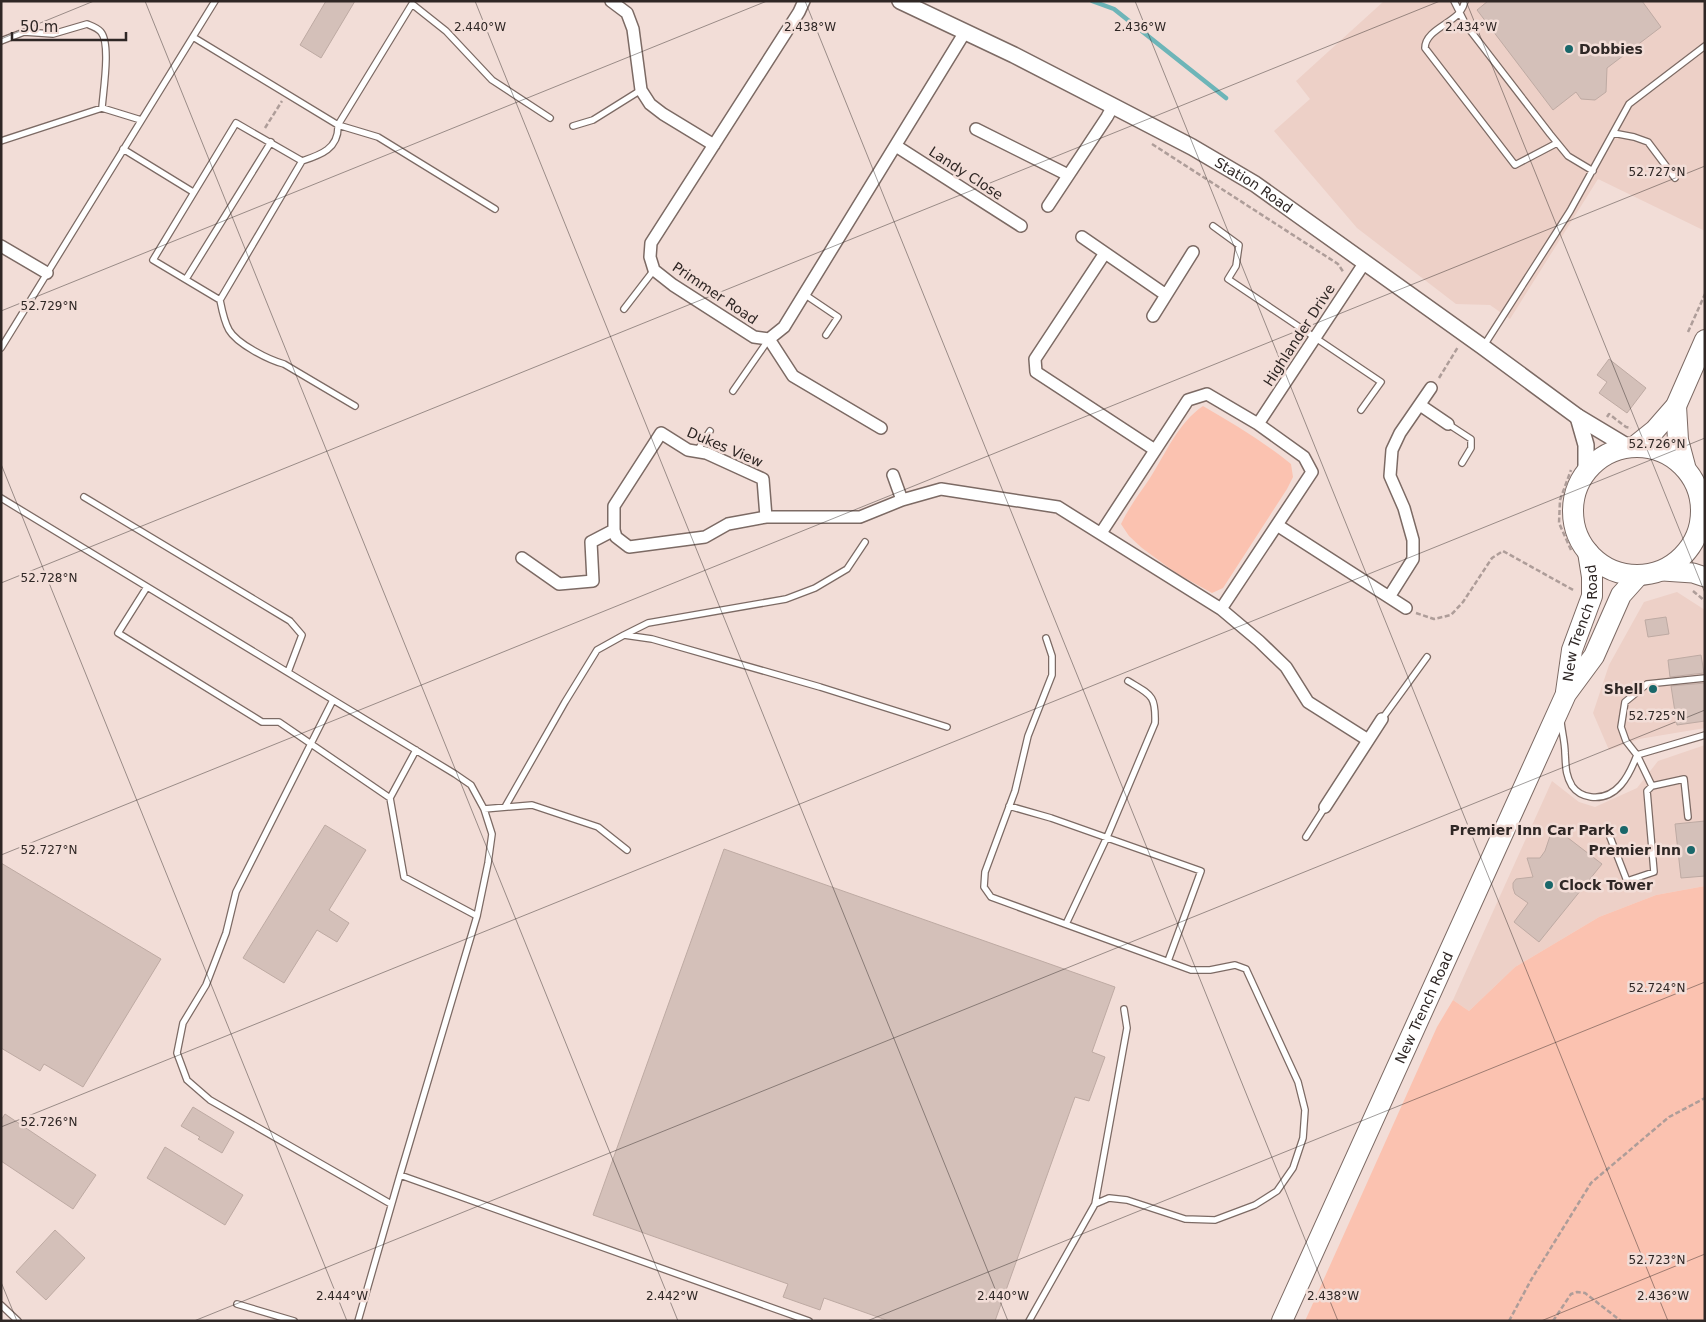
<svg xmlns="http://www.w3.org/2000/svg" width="1706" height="1322" viewBox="0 0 1706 1322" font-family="'DejaVu Sans',sans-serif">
<rect width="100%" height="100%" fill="#f2ddd7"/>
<!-- built -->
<path fill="#edd0c7" d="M1384,1h321v230l-107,-52 -88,140 -20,-14 -34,-1 -99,-76 -83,-97 36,-32 -14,-18z
M1677,592l28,18v118l-66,11 -30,11 -16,-37 16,-48 35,-63z
M1705,745v141l-49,9 -57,22 -84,50 -46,44 -16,-11 99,-219 27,21 16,5 42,-19 21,-27z"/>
<!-- green -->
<path fill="#fbc2b0" d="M1203,406c31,18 61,36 88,58l2,13 -6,12 -64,99 -11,5 -36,-20 -34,-25 -13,-12 -8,-12c8,-17 19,-31 29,-46 16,-25 28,-55 53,-72z
M1705,886v435h-400l132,-294 16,-27 16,11 46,-44 84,-50 57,-22z"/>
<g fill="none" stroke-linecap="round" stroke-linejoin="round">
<!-- stream -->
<path stroke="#6db5b8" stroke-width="4.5" d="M1092,1l22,8 112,89"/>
</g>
<!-- building -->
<path fill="#d4c0b9" stroke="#beaaa3" d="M326,1h29l-34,57 -21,-13z
M1488,1h154l19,26 -54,41 -1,24 -11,8 -14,-1 -5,-7 -23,18 -76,-100z
M1609,359l37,29 -19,25 -28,-20 8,-11 -10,-7z
M1666,617l3,17 -21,3 -3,-17z
M1701,655l3,18 -34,4 -2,-17z
M1705,683v38l-28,4 -6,-39z
M1705,821v55l-24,2 -6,-54z
M325,825l41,25 -37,60 20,13 -12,19 -20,-12 -33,53 -41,-25z
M1559,831l43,33 -63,78 -25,-20 14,-19 -13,-9 -2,-6v-5l3,-4 17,-2 -6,-19h13l5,-7 5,-15z
M724,849l391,138 -23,65 13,5 -16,44 -14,-4 -80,224h-106l-65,-23 -4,12 -37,-13 5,-13 -195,-69z
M1,863l160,96 -78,128 -39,-23 -4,7 -39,-23z
M193,1107l41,25 -12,21 -24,-14 2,-2 -19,-11z
M5,1114l91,61 -23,34 -72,-48v-41z
M165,1147l78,48 -18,30 -78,-47z
M55,1230l30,28 -39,42 -30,-28z"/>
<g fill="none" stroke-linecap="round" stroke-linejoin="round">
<defs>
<path id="service" d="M1454,1l12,24 84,109 18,22 25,15
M1465,1c-1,4 -3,8 -5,11 -9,12 -35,19 -35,36l90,117 42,-22
M193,37l145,88 74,-121 34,27 46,49 58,38
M1,41l23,-9 29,2 34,-10c5,2 11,4 14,8 10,12 2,60 1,76
M236,123l66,38 -82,139 -67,-40z
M573,126l20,-6 48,-30
M1613,133l21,4 14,5 27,36
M1,141l101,-33 39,12
M123,149l70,43
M302,161c18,-6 37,-12 36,-36l40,12 117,72
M1213,226l26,19 -3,21 -8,13 153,103 -20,28
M186,279l85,-137
M804,294l34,23 -12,18
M220,300c2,10 4,21 9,30 8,14 40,30 55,34l71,42
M624,309l30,-39
M1483,347l87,-136 59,-107 76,-58
M1,348l214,-347
M733,391l36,-52
M1448,424l23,15v9l-9,15
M697,451l13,-20
M84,497l206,124 12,14 -14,37
M1,498l454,276 16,11 13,24 8,25 -4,29 -11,53 -77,259 -42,146
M147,587l-29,46 144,89h17l111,76 14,79 73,39
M624,635l24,-12 138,-24 29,-11 32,-19 18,-27
M333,700l-97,192 -10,41 -20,52 -23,38 -6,30 10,27 23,20 181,104
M1382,719l45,-62
M1561,722c1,10 4,21 4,31 1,13 0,21 7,33 5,7 11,10 19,11 26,3 38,-21 46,-42
M1637,755l68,-20
M390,798l26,-48
M1009,806l42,12 150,53 -33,90
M505,807l60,-105 32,-52 27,-15 28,4 168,48 127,40
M484,809l48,-4 66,22 29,23
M1688,817l-4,-38 -32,7 -15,-31 -11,-14 -5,-14 4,-25 22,-18 58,-6
M1306,837l19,-30
M1610,837l17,44 27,-9 -7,-81 5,-5
M1066,924l41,-87 48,-114c1,-28 -4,-28 -27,-42
M400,1175l409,146
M1095,1204l32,-176 -3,-19
M237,1304l57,17
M1,1305l17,16
M1029,1321l66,-117 14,-6 18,2 58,19 30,1 40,-15 22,-14 16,-23 10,-30 2,-28 -7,-28 -52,-113 -11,-4 -25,5h-19l-200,-73 -7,-10 1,-15 30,-81 13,-55 24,-61v-19l-6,-18"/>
<path id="minor" d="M611,1l16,12 6,16 8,61 9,14 13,10 51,31
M804,1l-5,11 -148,231 -1,14 4,13 19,15 81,52 15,2 15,-12 181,-295
M976,129l92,46
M896,146l125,80
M1048,206l59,-89 6,-11
M1082,237l84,58
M1,246l46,27
M1105,253l-70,106 1,13 119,78
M1153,316l40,-64
M769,339l24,37 88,52
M1420,405l28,19
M893,475l9,25
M766,517l-3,-38 -57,-26 -18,-3 -27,-17 -47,73v24l2,7 13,10 76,-10 23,-13 38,-7h94l42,-17 39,-11 117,18 163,102 38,32 27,26 22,35 60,38
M1277,525l129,83
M1101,533l87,-133 19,-6 51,30
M522,558l37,26 34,-3 -2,-39 23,-12
M1389,597l24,-38v-19l-9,-32 -14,-32 2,-26 8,-17 31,-45
M1221,609l91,-137 -8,-15 -46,-33 107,-162
M1325,807l57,-88"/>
<g id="tertiary">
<path id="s1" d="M900,1l114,54 99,51 79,41 63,37 228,163 95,70 50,30"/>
<path d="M1578,417l8,28v26"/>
</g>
<path id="primary" d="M1702,521l3,11
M1663,571l30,2 12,4"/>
<g id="trunk">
<path d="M1676,406l2,34 7,26"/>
<path d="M1635,446l20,-16 21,-24 29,-66"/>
<circle cx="1637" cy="511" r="64"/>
<path id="s2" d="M1566,692l6,-42 20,-54v-19l-4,-25"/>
<path id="s3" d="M1282,1321l284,-627 28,-38 27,-61 17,-19"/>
</g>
</defs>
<!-- service casing -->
<use href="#service" stroke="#7c6a64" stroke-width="8"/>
<!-- minor casing -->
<use href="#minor" stroke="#7c6a64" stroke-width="14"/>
<!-- tertiary casing -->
<use href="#tertiary" stroke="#7c6a64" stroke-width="18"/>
<!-- primary casing -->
<use href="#primary" stroke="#7c6a64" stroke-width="21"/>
<!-- trunk casing -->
<use href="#trunk" stroke="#7c6a64" stroke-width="22"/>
<!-- path -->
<path stroke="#ae9d99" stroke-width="2.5" stroke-dasharray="5 2.5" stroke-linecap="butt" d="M265,128l17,-27
M1152,144l186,120 6,9
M1688,332l17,-38
M1439,378l19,-31
M1607,417l2,-3 17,13 5,1
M1571,550l-12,-27 1,-23 11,-30
M1693,591l12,10
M1416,613l18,6 17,-4 12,-13 29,-44 11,-7 72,40
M1509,1321l22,-41 60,-97 78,-66 36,-19
M1553,1321l18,-27 6,-2 8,1 36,28"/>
<!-- service -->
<use href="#service" stroke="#fff" stroke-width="5.5"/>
<!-- minor -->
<use href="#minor" stroke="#fff" stroke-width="11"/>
<!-- tertiary -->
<use href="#tertiary" stroke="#fff" stroke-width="15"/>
<!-- primary -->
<use href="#primary" stroke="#fff" stroke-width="19"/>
<!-- trunk -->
<use href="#trunk" stroke="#fff" stroke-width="20"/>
</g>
<!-- ticks -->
<path fill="none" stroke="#2f2725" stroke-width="1" stroke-opacity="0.45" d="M145,1l533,1320M475,1l533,1320M805,1l533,1320M1135,1l533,1320M1466,1l239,592M1,39l93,-38M1,311l766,-310M1,464l346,857M1,583l1439,-582M1,855l1704,-689M1,1127l1704,-689M1,1282l16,39M194,1321l1511,-611M867,1321l838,-339M1541,1321l164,-67"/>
<!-- markers -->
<g fill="#19676a" stroke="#f2ddd7" stroke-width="2">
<circle cx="1569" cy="49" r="5"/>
<circle cx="1653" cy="689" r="5"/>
<circle cx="1624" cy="830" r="5"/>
<circle cx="1691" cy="850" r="5"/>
<circle cx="1549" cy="885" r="5"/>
</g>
<g text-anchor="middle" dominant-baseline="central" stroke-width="5" stroke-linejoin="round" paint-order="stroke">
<!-- poi labels -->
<g font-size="14" font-weight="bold" fill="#2f2725" stroke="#f2ddd7" text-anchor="end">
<text x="1579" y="49" text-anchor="start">Dobbies</text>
<text x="1643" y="689">Shell</text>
<text x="1614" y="830">Premier Inn Car Park</text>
<text x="1681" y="850">Premier Inn</text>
<text x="1559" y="885" text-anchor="start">Clock Tower</text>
</g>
<!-- street labels -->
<g font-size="14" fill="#2f2725" stroke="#f2ddd7">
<text transform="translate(966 173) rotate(33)">Landy Close</text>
<text stroke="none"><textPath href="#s1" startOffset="399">Station Road</textPath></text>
<text transform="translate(715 293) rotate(34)">Primmer Road</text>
<text transform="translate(1299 335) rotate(-57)">Highlander Drive</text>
<text transform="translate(725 447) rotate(23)">Dukes View</text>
<text stroke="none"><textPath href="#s2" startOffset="71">New Trench Road</textPath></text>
<text stroke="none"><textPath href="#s3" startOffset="344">New Trench Road</textPath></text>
</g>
</g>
<g font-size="12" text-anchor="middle" fill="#2f2725" stroke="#f2ddd7" stroke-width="5" stroke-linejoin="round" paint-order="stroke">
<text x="1140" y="31">2.436°W</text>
<text x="1471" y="31">2.434°W</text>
<text x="480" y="31">2.440°W</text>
<text x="810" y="31">2.438°W</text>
<text x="1657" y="176">52.727°N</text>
<text x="49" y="310">52.729°N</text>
<text x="1657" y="448">52.726°N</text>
<text x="49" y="582">52.728°N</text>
<text x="1657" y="720">52.725°N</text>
<text x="49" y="854">52.727°N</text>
<text x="1657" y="992">52.724°N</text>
<text x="49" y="1126">52.726°N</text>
<text x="1657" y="1264">52.723°N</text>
<text x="342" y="1300">2.444°W</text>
<text x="672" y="1300">2.442°W</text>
<text x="1003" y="1300">2.440°W</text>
<text x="1333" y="1300">2.438°W</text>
<text x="1663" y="1300">2.436°W</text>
</g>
<!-- border -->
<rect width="1706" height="1322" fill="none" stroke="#2f2725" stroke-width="5"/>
<!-- scale -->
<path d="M12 32v8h114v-8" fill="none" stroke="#2f2725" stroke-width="2.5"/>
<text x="20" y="32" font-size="15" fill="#2f2725" stroke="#f2ddd7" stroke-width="4" paint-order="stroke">50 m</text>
</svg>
